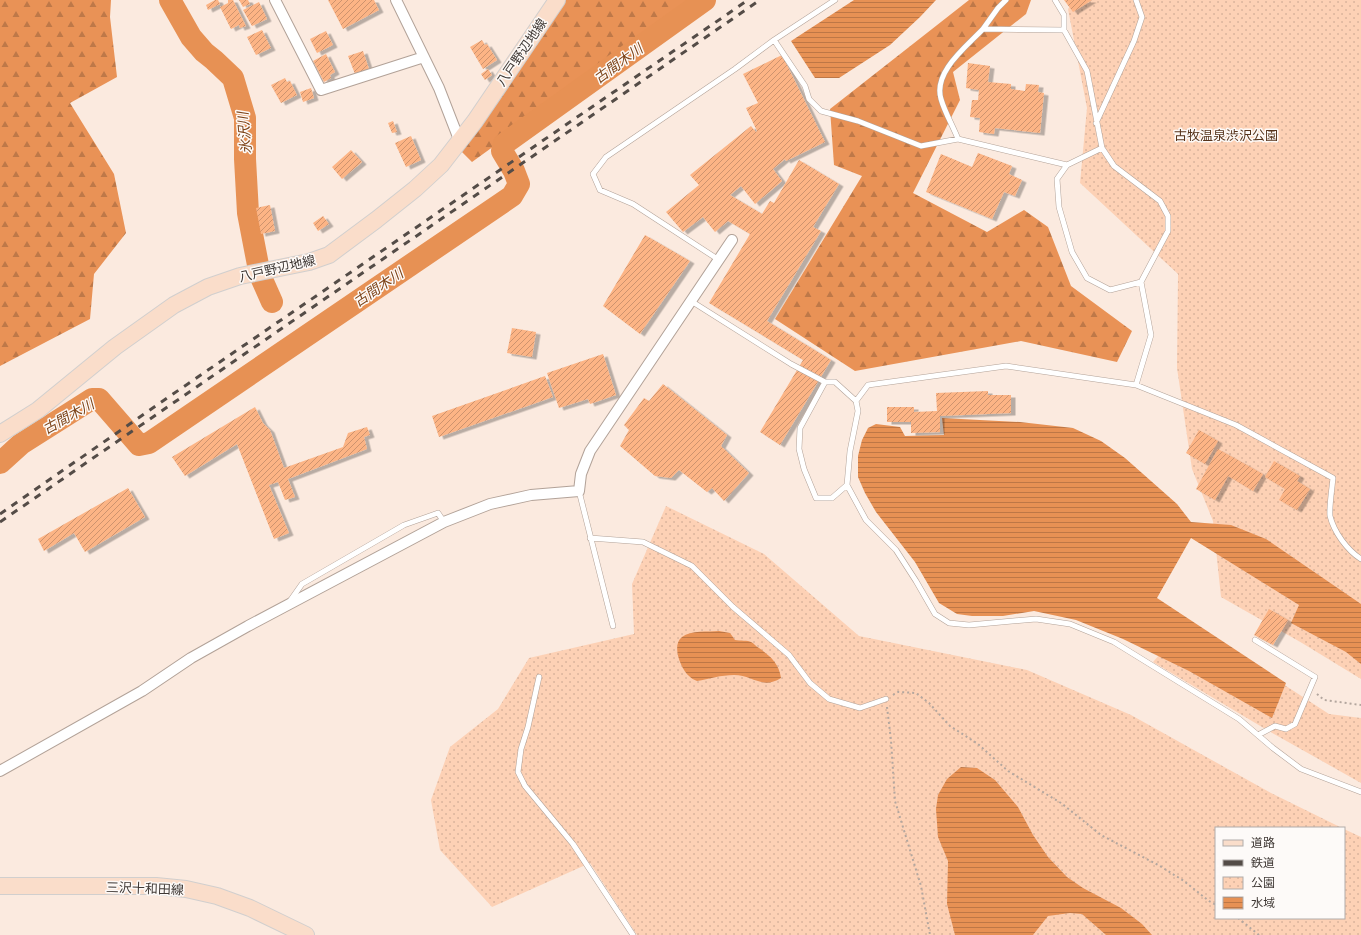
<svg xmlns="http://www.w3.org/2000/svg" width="1361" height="935" viewBox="0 0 1361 935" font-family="Barlow,'Noto Sans JP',sans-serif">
<defs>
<pattern id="forest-firs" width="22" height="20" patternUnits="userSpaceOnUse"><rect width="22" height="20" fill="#e99256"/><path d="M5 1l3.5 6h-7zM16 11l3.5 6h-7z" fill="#be7848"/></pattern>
<pattern id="park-dots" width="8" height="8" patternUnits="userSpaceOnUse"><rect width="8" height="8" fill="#fdd1b5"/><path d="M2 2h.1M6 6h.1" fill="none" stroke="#dab49c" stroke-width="1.8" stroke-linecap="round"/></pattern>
<pattern id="water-rules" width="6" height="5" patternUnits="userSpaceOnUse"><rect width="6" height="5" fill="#e79154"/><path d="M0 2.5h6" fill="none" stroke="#bd7746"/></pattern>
<pattern id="building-hatch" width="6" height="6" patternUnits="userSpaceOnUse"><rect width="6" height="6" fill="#fcb485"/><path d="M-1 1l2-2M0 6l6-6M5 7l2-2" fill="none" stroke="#cd936e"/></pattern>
<filter id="shadow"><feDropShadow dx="4.5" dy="2.5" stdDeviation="0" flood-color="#0004"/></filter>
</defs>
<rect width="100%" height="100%" fill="#fbeadf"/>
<!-- forest -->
<path fill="url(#forest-firs)" d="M0,0h111l-1,17 7,60 -47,26 44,71 12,59 -32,41 -4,45 -90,47z
M563,0h133l-224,162 -11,-11z
M969,0h62l-5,14 -73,58 7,28 -47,93 74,39 37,-22 24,17 23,59 61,45 -15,31 -96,-21 -166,30 -80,-52 87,-143 -28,-11 -4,-56z"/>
<!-- park -->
<path fill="url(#park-dots)" d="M1075,0h286v679l-59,-36 -81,-46 -8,-76 -21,-52 -15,-101 1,-94 -98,-91 7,-75 -19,-99z
M666,506l98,48 95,82 168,34 104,45 140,78 71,35h-126v90h128v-89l17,8v98h-724l-47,-72 -98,44 -52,-57 -9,-50 19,-53 48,-38 31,-51 105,-24 -2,-50z
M1188,622l141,92 32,4v65l-94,-53 -114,-68z"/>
<!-- water -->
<path fill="url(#water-rules)" d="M854,0h82l-16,17 -30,28 -51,33h-24l-24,-37z
M942,418l78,4 53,6 28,13 24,17 52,46 14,18 40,3 35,14 95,65v60l-15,-12 -55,-29 8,-18 -108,-67 -34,60 129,85 -14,35 -83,-47 -66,-32 -47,-19 -42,-9 -31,5h-31l-15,-2 -18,-11 -24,-41 -39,-50 -11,-19 -7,-16v-21l4,-16 6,-12 8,-4 24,3 5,9 39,-1z
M719,631l11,2 5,7c5,1 13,0 16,2 3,1 5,5 8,6 11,8 20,15 22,30 -19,12 -28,-3 -47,-3 -13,0 -25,4 -37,6 -3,-1 -6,-3 -8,-5 -8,-7 -18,-31 -7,-39 9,-7 26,-5 37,-6z
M961,767l16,1 18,12 23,27 15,28 15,22 19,20 16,11 38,20 21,16 10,11h-46l-24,-21 -12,-1 -22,3 -15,19h-78l-8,-31 1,-43 -10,-24 -2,-28 2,-14 9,-16z"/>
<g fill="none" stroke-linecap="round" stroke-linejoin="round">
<!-- river -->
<path stroke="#e79154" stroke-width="22" d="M170,0l21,37 13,15 10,8 19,18 12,40v41l3,54 10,52
M260,275l12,27
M0,463l21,-19 71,-45h7l40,46 10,-2 363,-247 7,-12 -5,-13 -12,-20 2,-7 201,-144"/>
</g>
<!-- building -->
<path fill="url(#building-hatch)" filter="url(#shadow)" d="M215,0h3l2,4 -12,6 -2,-5z
M228,0h5l13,26 -6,2 -1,-3 -8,4 -11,-22 8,-4z
M239,0h9l2,4 -7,3z
M328,0h46l5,10 -36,19z
M1064,0h28l-19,12z
M259,2l8,17 -15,7 -9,-16z
M262,30l9,18 -15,7 -9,-18z
M326,31l7,14 -16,8 -7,-14z
M482,40l3,5 2,-1 10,16 -14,9 -13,-22z
M363,51l6,18 -14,5 -7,-18z
M326,54l9,18 -5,3 1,3 -7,4 -11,-21z
M782,55l43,87 -39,19 -1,-2 -12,10 9,12 -27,23 -14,-18 -11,9 32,19 8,-13 4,2 25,-43 40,24 -26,43 8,4 -54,90 64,39 -51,85 -20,-13 43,-72 -94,-57 41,-69 -22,-13 -13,11 -12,-15 -20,15 -17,-20 33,-27 -9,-10 61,-49 5,6 1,-1 -11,-23 12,-5 -15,-29z
M968,63l22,3 -2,16 23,2v5l14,2 1,-7 13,1 -1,7 6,1 -4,40 -45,-5 -1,6 -15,-2 1,-14 -10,-1 2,-17h6l1,-10 -13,-2z
M488,69l4,6 -7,5 -4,-6z
M285,78l2,4 3,-1 7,14 -16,8 -10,-18z
M311,88l3,10 -11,4 -3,-10z
M393,121l4,11 -5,1 -4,-10z
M411,136l10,24 -15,7 -11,-24z
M351,150l11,12 -20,17 -10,-12z
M978,153l34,13 -3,8 13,6 -7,16 -11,-4 -12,27 -66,-27 15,-38 31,13z
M270,205l5,26 -14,3 -5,-26z
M323,216l6,8 -11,7 -5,-8z
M645,235l45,26 -50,73 -37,-28z
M512,328l24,4 -4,25 -25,-4z
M603,354l13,41 -26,9 -2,-5 -29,9 -12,-35z
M545,376l8,21 -114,40 -7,-21z
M663,384l64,51 -6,11 28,27 -25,28 -12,-13 -5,4 -28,-22 -8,8 -16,-2 -35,-30 9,-16 -5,-5 20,-27 5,3z
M988,391v4h23v18l-71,3v16l-29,1v-11h-24v-15h27v5l23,-1 -1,-18z
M255,407l8,16 7,7 14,38 59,-21 5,-14 19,-6 3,8 -6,2 3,12 -79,30 7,18 -10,3 -7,-18 -9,3 20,48 -15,6 -37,-95 -52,32 -13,-19z
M1199,430l19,11 -13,23 -19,-11z
M1218,449l45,25 -10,17 -25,-15 -13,24 -19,-11z
M1274,461l26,15 -3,5 13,8 -13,21 -18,-10 6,-11 -20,-12z
M128,488l17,29 -60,35 -11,-19 -30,18 -6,-12z
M1269,609l19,11 -15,25 -19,-10z"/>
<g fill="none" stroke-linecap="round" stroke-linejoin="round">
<defs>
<path id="lane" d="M1055,0l9,15v15
M983,29l15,-21 8,-8
M774,40l31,46 4,13 12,12 37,10 63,25 37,-7
M1096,123l38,-82 8,-24 -6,-17
M1102,148l-35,17 -10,14 2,28 13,45 15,26 23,12 31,-8
M1067,165l-109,-26c-5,-13 -13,-26 -17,-40 -8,-27 25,-52 42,-70l81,1 23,41 15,77 12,18 46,35 8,15v15l-27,51 10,53 -15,50
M719,260l-86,-56 -33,-14 -7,-16 13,-17 129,-88 39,-29 61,-40
M691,301l100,63 34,18h10l21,19
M825,382l-25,46 -1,21 5,20 12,29h16l15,-13
M579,491l34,135
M590,538l53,4 49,24 41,41 56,48 21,28 19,16 31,9 26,-9
M1361,559c-14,-9 -27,-27 -31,-43 -1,-8 2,-28 3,-38l-97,-53 -100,-40 -130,-19 -138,19 -12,16 2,10 -8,40 -3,34 19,35 30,30 20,31 19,33 14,9 20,2 67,-6 34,5 44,18 125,77 34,29 28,21 60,23
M290,601l12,-17 102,-59 34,-12 6,9
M1255,640l60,37 -20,47 -9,5 -11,-3 -17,9
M539,677l-11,50 -7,22 -3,23 7,14 48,58 60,91"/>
<path id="street" d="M275,0l46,90 103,-33
M396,0l43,88 21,54
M0,771l142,-80 49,-33 57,-32 196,-104 46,-18 41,-9 48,-4 2,-17 9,-23 142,-211"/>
<path id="primary" d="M0,434l38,-24 77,-63 59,-42 34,-18 32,-11 69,-14 20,-7 47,-35 39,-31 26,-24 34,-44 82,-121
M0,886h156l30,3 31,7 33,12 56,27"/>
</defs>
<!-- lane casing -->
<use href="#lane" stroke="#b2a298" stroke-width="6"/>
<!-- street casing -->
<use href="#street" stroke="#b2a298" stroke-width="12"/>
<!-- primary casing -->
<use href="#primary" stroke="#d1cfce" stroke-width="18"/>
<!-- path -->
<path stroke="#b3a69e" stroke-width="2" stroke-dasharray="2 3" stroke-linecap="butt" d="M1317,694l7,6 37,5
M893,695l5,-3 18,1 13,10 21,23 28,18 30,27 53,32 40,32 59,31 24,15 25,20 7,4
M887,707l4,33 4,61 26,85 9,49
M1238,918l21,17"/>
<!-- lane -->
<use href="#lane" stroke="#fff" stroke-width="5"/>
<!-- street -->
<use href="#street" stroke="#fff" stroke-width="10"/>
<!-- primary -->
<use href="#primary" stroke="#faddca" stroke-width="16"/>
<!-- rail -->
<path stroke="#544c47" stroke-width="3" stroke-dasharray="7 7" stroke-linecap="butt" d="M0,514l157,-109 591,-405
M0,522l760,-522"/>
</g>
<g text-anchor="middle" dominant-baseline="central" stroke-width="3" stroke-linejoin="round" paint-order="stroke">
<!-- street labels -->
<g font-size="13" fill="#3f3834" stroke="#fdfaf8">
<text transform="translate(521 52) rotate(-56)">八戸野辺地線</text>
<text transform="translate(277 268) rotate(-13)">八戸野辺地線</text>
<text transform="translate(145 888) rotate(2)">三沢十和田線</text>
</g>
<!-- park labels -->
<g font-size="13" fill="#56331a" stroke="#fdfaf8">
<text x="1226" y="135">古牧温泉渋沢公園</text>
</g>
<!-- water labels -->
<g font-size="14" font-style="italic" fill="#7d4419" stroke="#fdfaf8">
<text transform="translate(618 63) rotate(-36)">古間木川</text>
<text transform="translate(244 133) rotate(-95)">氷沢川</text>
<text transform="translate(378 287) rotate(-34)">古間木川</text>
<text transform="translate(68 416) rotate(-29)">古間木川</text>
</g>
</g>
<!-- legend -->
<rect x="1215" y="827" width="130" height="92" fill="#fdfaf8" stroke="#b1acaa"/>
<rect x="1223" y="840" width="20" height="6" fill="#faddca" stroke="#b1acaa"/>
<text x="1251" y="847" font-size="12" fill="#3f3834">道路</text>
<rect x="1223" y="860" width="20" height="6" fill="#544c47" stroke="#b1acaa"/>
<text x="1251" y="867" font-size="12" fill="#3f3834">鉄道</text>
<rect x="1223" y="877" width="20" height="12" fill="url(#park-dots)" stroke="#b1acaa"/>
<text x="1251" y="887" font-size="12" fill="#3f3834">公園</text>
<rect x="1223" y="897" width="20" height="12" fill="url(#water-rules)" stroke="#b1acaa"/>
<text x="1251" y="907" font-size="12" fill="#3f3834">水域</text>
</svg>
